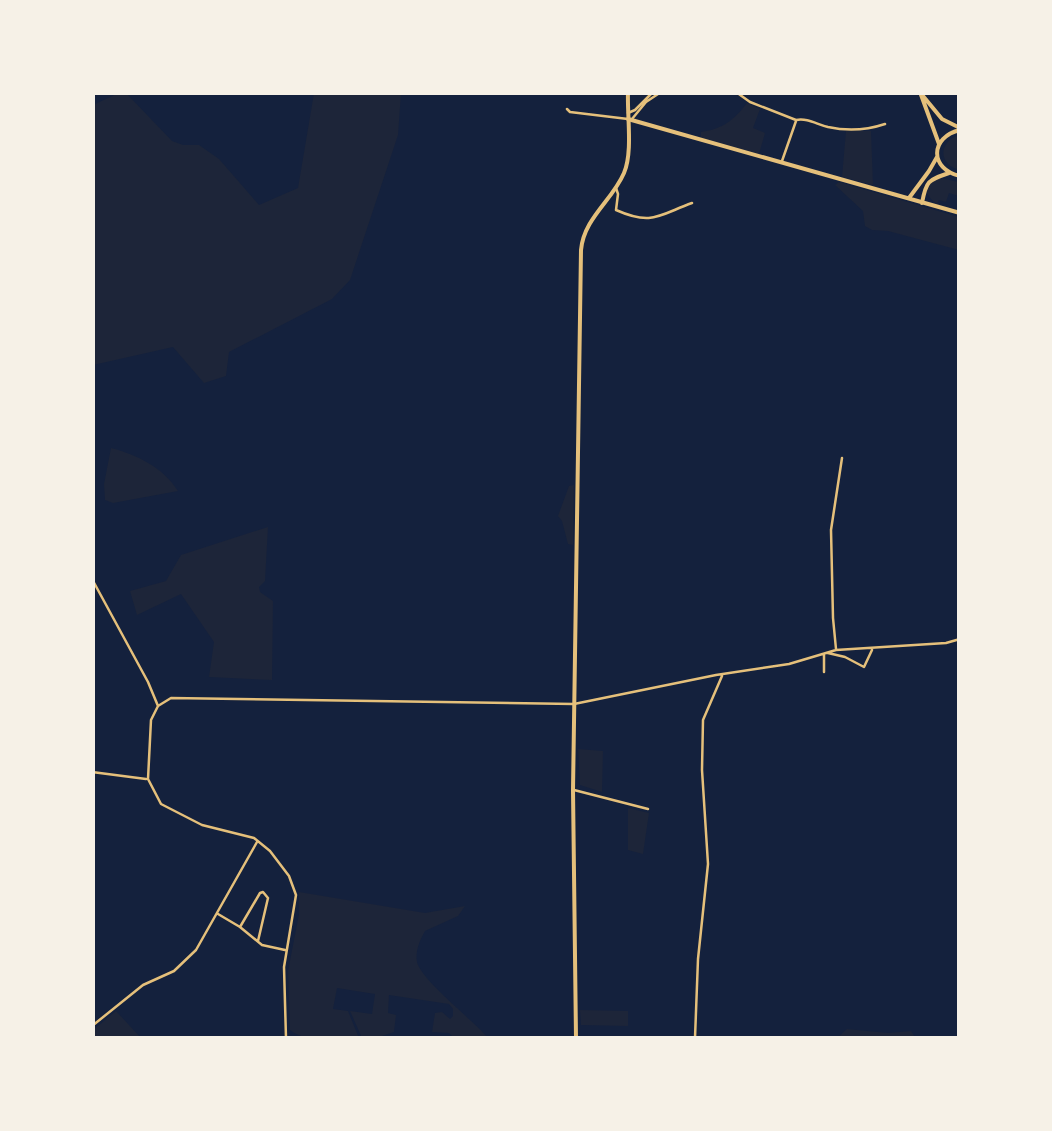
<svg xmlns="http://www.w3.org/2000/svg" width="1052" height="1131" viewBox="0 0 1052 1131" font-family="Rubik,sans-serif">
<rect width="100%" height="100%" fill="#14213d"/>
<!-- green -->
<path fill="#1d2539" d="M119,93h7l46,48 11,4h16l20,14 40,46 39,-17 16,-95h87l-3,42 -48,145 -18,19 -103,53 -3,24 -22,7 -31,-36 -80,18v-260z
M747,103l13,6 -7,19 12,5 -6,21 -58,-16v-6c22,-3 33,-12 46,-29z
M846,131h25l2,54 -31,-8z
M959,135l1,35c-22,-5 -22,-28 -1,-35z
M940,178l19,4v14l-10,-3 -3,9 -7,-2 -2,4c-13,-9 -16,-21 3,-26z
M839,182l120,35v33l-71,-19 -16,-1 -7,-4 -2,-15 -28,-26z
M111,448c26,7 52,19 67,43l-65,12 -8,-3 -1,-16z
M574,485l-1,60 -5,-1 -6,-23 -4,-5 11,-30z
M268,527l-3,54 -6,6 1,5 13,9 -1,79 -63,-3 5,-35 -33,-48 -44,21 -7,-24 36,-10 15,-26z
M578,749l25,2 -1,41 -22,-7z
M628,808l21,5 -6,41 -15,-4z
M299,892l126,21 40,-7 -7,10 -33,15c-5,9 -10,20 -8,31 4,18 56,58 71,76h-34l-5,-5 -17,-1 3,-19 7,-1 8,7 3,-3v-7l-4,-5 -60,-9 -1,18 8,2 -2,17 -18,6h-14l-12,-27 22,3 3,-20 -38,-6 -4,21 15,2 11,27c-22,1 -51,6 -69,-8l-2,-59 11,-57z
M580,1010l48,1v15l-47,-1z
M116,1011l25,27h-44l-4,-4v-4z
M847,1029l41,4 23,-2 4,6 -78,1z"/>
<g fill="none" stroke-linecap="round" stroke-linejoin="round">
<!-- minor -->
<path stroke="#e5c07b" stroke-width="2.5" d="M736,92l14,10 46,18c12,-2 20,4 32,7 18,4 39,3 57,-3
M567,109l3,3 58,7
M628,113l7,-3 18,-18
M632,119l14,-17 15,-10
M782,161l14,-40
M616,188l2,6 -2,16c36,16 43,5 76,-7
M92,579l56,103 10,24
M836,649l-3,-31 -2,-88 11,-72
M828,653l17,4 19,10 8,-17
M824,672v-17
M92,772l54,7
M574,790l74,19
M218,914l22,13 22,18 23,5
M240,927l20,-34 3,-1 5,6 -10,43
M92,1026l51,-41 31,-14 22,-21 61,-108
M286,1038l-2,-71 12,-72 -7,-19 -19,-25 -16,-13 -52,-13 -41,-21 -13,-25 3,-59 7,-14 13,-8 403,6 142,-29 73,-11 47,-14 110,-7 14,-4
M695,1038l3,-79 10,-95 -6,-94 1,-50 19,-44
M874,1038h44"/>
<!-- tertiary -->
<path stroke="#e5c07b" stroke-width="4" d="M920,92l19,52
M923,96l19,23 18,9
M628,119l332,94
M960,130c-30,7 -31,39 0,46
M909,198l20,-27 8,-14
M922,203c4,-22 6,-23 27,-30"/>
<!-- primary -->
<path stroke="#e5c07b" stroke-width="4" d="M576,1038l-3,-248 8,-540c3,-32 31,-49 43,-77 9,-21 3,-57 4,-81"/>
</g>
<!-- border -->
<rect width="1052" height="1131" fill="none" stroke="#f6f1e7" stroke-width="190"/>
</svg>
